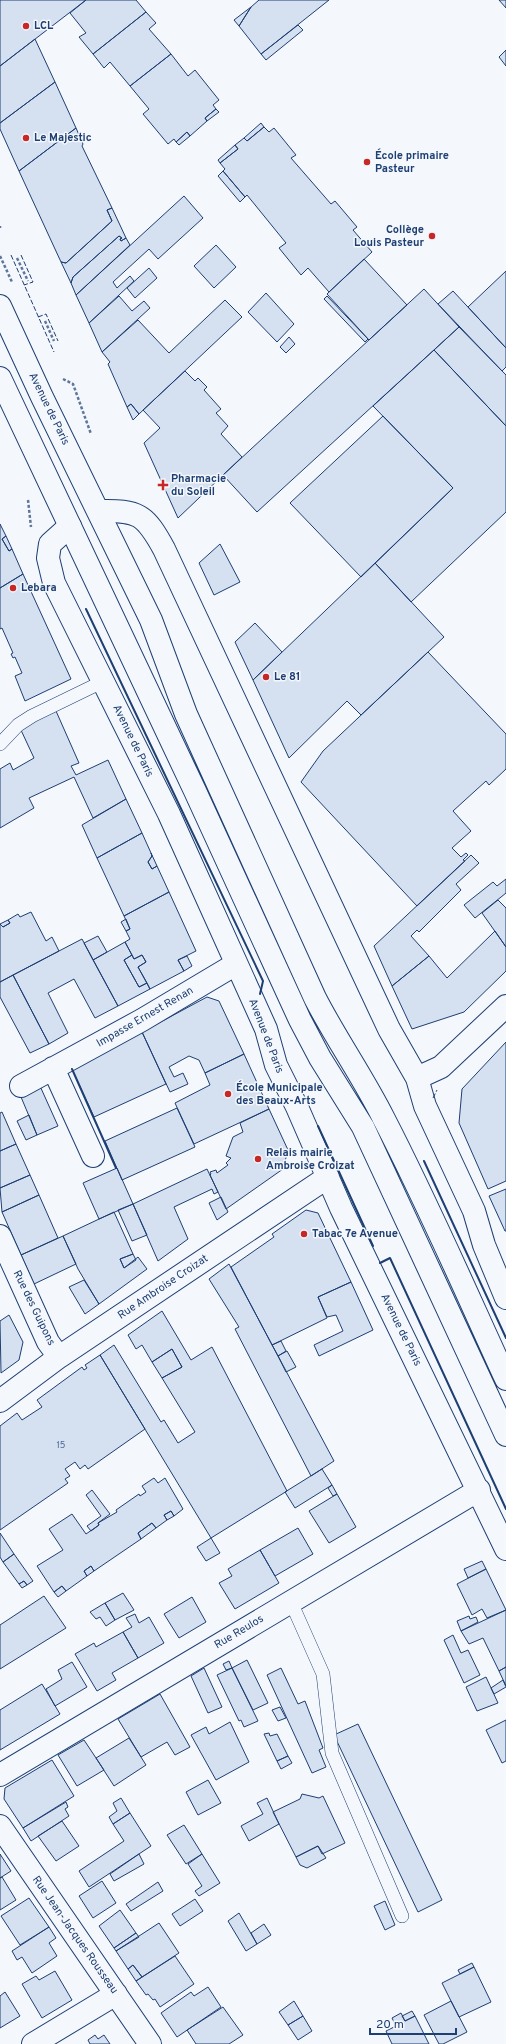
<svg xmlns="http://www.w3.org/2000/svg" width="506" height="2044" viewBox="0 0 506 2044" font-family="Overpass,sans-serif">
<rect width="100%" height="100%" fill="#f4f7fb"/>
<!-- building -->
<path fill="#d5e0f0" stroke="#1d3f73" d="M0,0h86l-86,66z
M86,0h50l10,12 -53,42 -14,-17 7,-4 -16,-20z
M259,0h70l-68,54 -22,-28 12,-19z
M499,0h7v8z
M251,7l-12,19 -5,-6z
M146,12l10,11 -7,6 22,25 -41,32 -20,-24 -6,6 -11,-14z
M298,25l5,5 -37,30 -5,-6z
M35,39l20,43 -55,41v-57z
M506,50v16l-7,-9z
M171,54l17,22 7,-6 24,30 -6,5 3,4 -11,9 2,3 -17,15 -3,-4 -11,10 -2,-3 -6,5 -25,-30 6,-5 -19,-23z
M55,82l21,46 -57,43 -19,-42v-6z
M216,109l3,3 -12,9 -2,-3z
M261,123l3,4 -17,14 -3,-3z
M264,127l5,5 5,-4 22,27 -5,3 40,46 4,-3 22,26 -4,3 19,22 -43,40 -21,-24 -7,7 -22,-27 7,-5 -39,-48 -2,2 -22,-26 2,-2 -5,-6 18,-14 -3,-4 9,-7 3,3z
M76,128l7,16 -1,2 30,62 -5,2 5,11 -46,42 -5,-1 -42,-91z
M187,132l3,4 -11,9 -3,-3z
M235,145l3,4 -18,14 -2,-3z
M223,171l22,26 -5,5 -22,-26z
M184,196l19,22 -45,41 -9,-10 -36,33 4,6 13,-12 4,5 -45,42 -13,-28z
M112,208l14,30 -5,3 -1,-2 2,-1 -3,-2 -46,41 -2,6 -10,-21 5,1 46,-42 -5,-11z
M119,236l3,2 -2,1 1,2 5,-3 4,7 -54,50 -5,-12 2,-6z
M216,245l20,22 -22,21 -20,-22z
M364,259l43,46 -38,35 -42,-46z
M149,268l8,10 -22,20 -8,-10z
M506,271v77l-38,-41z
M424,289l35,38 -202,185 -34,-37z
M453,291l53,57v19l-4,4 -64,-67z
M266,293l28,31 -17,18 -29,-30z
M119,296l13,15 12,-10 6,7 -48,44 -13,-29z
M327,296l41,43 -3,3 -41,-43z
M225,300l17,17 -103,97 -8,-10 -4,3 -19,-43 2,-2 -8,-10 36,-32 31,33z
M459,327l47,48v51l-72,-76z
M289,337l6,7 -9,9 -6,-6z
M434,350l72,76v86l-95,90 -36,-39 78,-75 -80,-82z
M185,371l10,10 3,-3 9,9 -3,3 17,19 -5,4 12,13 -7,8 21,23 -64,61 -34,-75 16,-15 -17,-18z
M131,404l8,10 -6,6 -6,-13z
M383,416l70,72 -92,89 -71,-74z
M0,524l6,12 -4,3 7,12 3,-2 11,25 -23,14z
M6,536l6,13 -3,2 -7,-12z
M220,544l20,38 -26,13 -15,-32z
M375,563l69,74 -83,78 -14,-14 -58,57 -36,-78z
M23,574l48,105 -46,22 -10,-25 7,-3 -7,-16 -2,1 -2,-4 2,-1 -11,-25 -2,1v-41z
M255,623l27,29 -29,28 -18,-38z
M428,652l78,82v35l-17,16 -3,-4 -33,30 18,20 -19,17 9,9 5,-4 2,2 -5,5 2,1 -48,45 -116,-124 22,-31z
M56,711l23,52 -8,3 5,9 32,-15 18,39 -33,19 -19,-41 -45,21 5,10 -34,20v-59l10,-6 3,7 21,-12 -14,-30z
M126,799l16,34 -45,25 -15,-33z
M142,833l9,20 1,3 -4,6 4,7 5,-3 12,26 -45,24 -27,-58z
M151,853l6,13 -5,3 -4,-7 4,-6z
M471,855l8,8 -23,21 5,6 -42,42 -2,-2 -6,6 18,20 -37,30 -18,-40z
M506,879v14l-31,25 -11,-13 29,-23 4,4z
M169,892l27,59 -18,9 6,11 -34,18 -12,-22 8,-5 -4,-7 -8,4 -9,-17 5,-3 -4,-8 4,-2 -6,-13z
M498,900l8,8v39l-24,-34z
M31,912l15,29 6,-4 7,14 -59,31v-58l3,3 7,-4 -2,-3 10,-6 2,3z
M126,919l4,10 -4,2 -5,-9z
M8,920l2,3 -7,4 -3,-3z
M495,931l11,16v24l-42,41 -52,17 -20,-43 37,-30 18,22z
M98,936l9,16 -14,8 -9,-17z
M82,939l36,67 -23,12 -21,-39 -26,14 20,40 -19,11 -36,-69z
M125,942l7,13 -8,5 15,27 8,-4 3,6 -32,17 -25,-46z
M132,955l2,4 8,-4 4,7 -8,5 9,16 -8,4 -15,-27z
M187,956l5,10 -8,5 -6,-11z
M13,975l36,69 -19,9 -30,-56v-15z
M207,997l12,4 25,53 -39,19 -6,-13 -10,-4 -20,11 5,10 9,-4 5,11 -18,8 -28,-60z
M142,1032l24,52 -72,33 -22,-48z
M506,1042v139l-18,8 -29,-66 3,-34z
M244,1054l25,55 -75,35 -19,-41 35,-18 -5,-12z
M40,1086l18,40 -21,9 -16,-38z
M177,1108l18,39 -73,33 -17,-39z
M269,1109l19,41 -5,19 -57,40 -16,-34 1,-1 -1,-2 6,-2 1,3 11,-8 -2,-2 5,-5 -5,-2 7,-19 10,-5 -3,-9z
M2,1112l14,32 -16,7v-38z
M29,1115l8,20 -11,5 -9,-19z
M16,1144l14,31 -30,13v-37z
M117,1168l16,36 -34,15 -16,-36z
M207,1169l11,23 -4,2 -2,-5 -38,18 14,32 -30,22 -25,-57z
M30,1175l9,20 -37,17 -2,-24z
M506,1189v42h-1l-16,-35z
M39,1195l19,43 -37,17 -19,-43z
M221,1197l7,15 -11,8 -8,-17z
M133,1204l14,31 -15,6 -14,-31z
M306,1210l12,3 33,69 -33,15 9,21 -55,27 -41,-78 43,-30 -2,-3z
M114,1212l19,42 -13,5 4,9 14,-11 9,12 -48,35 -21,-35 -15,-33z
M63,1236l13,28 -42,20 -13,-29z
M133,1254l3,6 -12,8 -4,-9z
M229,1264l105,197 -23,15 -76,-147 4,-2 -30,-48z
M84,1280l15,24 -14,10 -16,-27z
M351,1282l22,48 -54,26 -5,-11 29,-14 -7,-16 -9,2 -9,-20z
M162,1311l29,49 21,-13 75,144 -76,47 -111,-183 14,-10 47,77 3,-2 14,23 17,-11 -33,-54 20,-11 -10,-18 -20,13 -10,-17 -6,4 -8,-14z
M9,1315l14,27 -4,18 -18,13 -1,-52z
M281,1341l5,10 -8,5 -6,-11z
M172,1349l10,18 -20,11 -10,-16z
M287,1351l9,16 -10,5 -8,-16z
M100,1355l45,74 -57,40 -3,-4 -5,4 -5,-7 -10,7 5,7 -5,3 3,4 -68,47v-104l17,-13 5,7 20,-13 -5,-7 45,-33 2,3 3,-2 -2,-3z
M322,1469l10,16 -37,23 -10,-16z
M154,1478l4,5 7,-5 18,31 -9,7 -3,-5 -7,4 3,5 -11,8 -4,-5 -14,10 3,6 -47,32 -3,-5 -7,5 3,5 -21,15 -4,-5 -8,6 -17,-26 26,-16 -14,-21 23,-15 14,20 13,-9 -1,-2 19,-11 -1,-2 23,-16 1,2 6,-4 -4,-6z
M332,1485l5,9 -4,2 -5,-8z
M92,1490l18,24 -12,9 1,2 -8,6 -4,-5 14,-10 -15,-21z
M337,1494l19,33 -27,16 -20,-32z
M171,1511l3,5 -7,4 -3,-5z
M152,1523l4,5 -15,11 -3,-6z
M298,1528l15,26 -38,22 -15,-26z
M0,1533l14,21 -11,8 -3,-5z
M211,1538l9,15 -14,8 -9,-14z
M260,1550l19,33 -44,26 -16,-26 13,-7 -4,-7z
M14,1554l19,27 -6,4 -3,-4 -5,3 -16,-22z
M482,1561l4,8 -18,9 -4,-9z
M91,1566l3,5 -7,5 -3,-5z
M486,1569l20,41 -19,8 -5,-9 -10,6 -15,-31z
M24,1581l3,4 -5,3 -3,-4z
M62,1586l4,5 -8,6 -4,-5z
M123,1593l11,17 -19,10 -10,-17z
M44,1596l22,32 -66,41v-44z
M192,1597l14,25 -27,16 -15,-24z
M105,1603l10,17 -9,6 -6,-9 -4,2 -6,-7z
M506,1610v57l-7,4 -16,-33 -14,6 -8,-13z
M135,1614l4,9 10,-6 15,26 -26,15 -15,-26 9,-5 -6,-9z
M469,1616l1,3 6,-2 2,5 -17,9 -4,-10z
M123,1632l15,26 -26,15 4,7 -19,11 -22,-37 19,-11 2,4z
M453,1635l8,18 7,-3 12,25 -16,8 -20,-43z
M247,1660l21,43 -15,7 -21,-42z
M229,1661l3,7 -6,2 -3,-6z
M72,1662l15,25 -32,19 -9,-17 16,-10 -4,-9z
M506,1667v19l-7,-15z
M204,1668l18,39 -14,6 -17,-37z
M232,1668l26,53 -14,6 -3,-7 -2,1 -22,-46z
M281,1668l17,36 7,-3 18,47 -4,2 7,17 -14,6 -45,-98z
M486,1677l12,26 -21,8 -11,-24z
M503,1680l3,7 -12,7 -3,-6z
M42,1684l18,30 -60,36v-40z
M160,1694l30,53 -15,8 -8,-13 -26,15 -23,-38z
M280,1707l6,11 -8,3 -6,-11z
M506,1720v41l-4,2 -16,-33z
M230,1722l19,40 -33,18 -25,-45 15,-8 3,7z
M358,1724l84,176 -24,12 -84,-177z
M269,1733l1,3 7,-2 11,22 -11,5 -13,-27z
M129,1738l17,27 -32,21 -18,-28z
M84,1740l20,30 -27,16 -19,-31z
M288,1756l4,7 -11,6 -4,-8z
M52,1760l22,36 -51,32 -19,-29 1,-11z
M208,1780l13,23 -23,12 -12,-23z
M302,1794l17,4 4,-2 22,47 -23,11 -4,-8 -22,11 -23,-45 27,-13z
M121,1798l9,15 -17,11 -4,-7 8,-6 -4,-8z
M267,1798l12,26 -30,17 -8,-15 22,-12 -6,-11z
M66,1802l2,5 -3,2 4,7 -38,25 -8,-13z
M130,1813l21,33 -62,41 -10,-16 45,-30 -11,-17z
M62,1821l17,25 -23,15 -18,-25z
M184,1825l18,29 -16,10 -19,-29z
M318,1846l8,12 -19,10 -7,-3 -4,-8z
M0,1854l11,17 -11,7z
M139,1854l5,10 -30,17 -4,-7z
M202,1854l18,29 -21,13 -4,-5 7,-5 -14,-22z
M2,1877l14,23 -16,10v-32z
M102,1881l14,22 -23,15 -14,-22z
M158,1882l5,9 -32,20 -5,-7z
M29,1898l20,29 -29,18 -19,-29z
M195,1899l8,12 -23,15 -8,-12z
M385,1901l10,24 -10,5 -11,-24z
M120,1910l16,23 -22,15 -15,-22z
M239,1913l18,31 -11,7 -18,-30z
M159,1923l20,30 -37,24 -9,-12 -5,4 -12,-18z
M264,1924l7,11 -14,9 -6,-11z
M49,1927l7,11 -7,5 8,13 -25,17 -10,-16 -5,3 -5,-9z
M136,1933l3,4 -23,14 -2,-3z
M175,1956l19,28 -34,23 -5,-8 -2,1 -5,-6 -2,1 -10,-14z
M472,1963l2,4 -14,7 -2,-4z
M133,1965l9,12 -6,4 -8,-12z
M474,1967l17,35 -32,15 -17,-34z
M55,1971l17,29 -30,18 -20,-34 14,-8 3,4z
M208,1987l13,20 -44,30 -16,-24 30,-21 3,4z
M5,1992l15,24 -20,12v-32z
M294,2001l9,15 -15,9 -9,-13z
M451,2001l16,31 -24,12h-4l-15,-29z
M223,2007l20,28 -14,9h-33l-9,-14z
M412,2011l3,5 -10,5 -3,-5z
M401,2013l4,8 10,-5 14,28h-37l-6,-13 10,-5 -4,-8z
M303,2016l9,15 -14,9 -10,-15z
M95,2035l3,4 6,-4 6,9h-20l-2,-4z"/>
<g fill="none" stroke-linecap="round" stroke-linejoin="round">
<defs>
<path id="service" d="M0,744l18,-19 14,-9 72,-35
M291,1602l32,72 9,79 70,163"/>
<path id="minor" d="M70,526l-20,18 -2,14 6,25 115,231 97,215 10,36 21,42 44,101 165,341
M53,1068l40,88
M21,1086l121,-66 94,-56
M0,1236l48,106 11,15
M0,1401l59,-44 269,-180
M0,1775l479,-285
M0,1826l150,218
M33,2044l83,-50"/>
<path id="secondary" d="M99,511c39,-1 46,3 65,38l225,480 28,49 8,28 49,105 10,34 22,53
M417,1078l24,-11 65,-61"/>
<path id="primary" d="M0,306l42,91 109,223 35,94 129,284c21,41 48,79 69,121 44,85 82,173 122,260
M0,378l195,413 105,229 20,38 43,69 143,308"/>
</defs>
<!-- service casing -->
<use href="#service" stroke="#1d3f73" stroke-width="14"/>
<!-- minor casing -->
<use href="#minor" stroke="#1d3f73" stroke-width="24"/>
<!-- secondary casing -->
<use href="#secondary" stroke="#1d3f73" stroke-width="24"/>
<!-- primary casing -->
<use href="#primary" stroke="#1d3f73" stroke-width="24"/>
<!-- path -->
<path stroke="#5e769c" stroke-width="2.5" stroke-dasharray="3 2" stroke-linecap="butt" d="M0,226v2
M0,256l12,26
M17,258l11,23
M45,321l9,20
M63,379l10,5 18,50
M28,500l3,27"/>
<!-- service -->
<use href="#service" stroke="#f4f7fb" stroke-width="13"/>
<!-- minor -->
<use href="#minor" stroke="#f4f7fb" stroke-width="22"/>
<!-- secondary -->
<use href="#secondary" stroke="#f4f7fb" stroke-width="22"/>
<!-- primary -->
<use href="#primary" stroke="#f4f7fb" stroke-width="22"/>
<!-- fence -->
<path stroke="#1d3f73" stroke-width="1" stroke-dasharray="5 2" stroke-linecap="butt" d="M11,255l43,97
M21,255l12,27 -9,3
M38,317l8,-3 12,27
M433,1098l4,-8"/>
<!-- wall -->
<path stroke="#1d3f73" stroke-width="2" d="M86,609l177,372 -3,13
M72,1069l44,99
M318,1126l55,120
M424,1161l82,177
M380,1263l10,-5 116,251"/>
</g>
<!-- markers -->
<g fill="#c62828" stroke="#f4f7fb" stroke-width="1.5">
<circle cx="26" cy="26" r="4"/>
<circle cx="26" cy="138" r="4"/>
<circle cx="367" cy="162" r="4"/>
<circle cx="432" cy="236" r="4"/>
<path d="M161 479h4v4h4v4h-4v4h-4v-4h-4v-4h4z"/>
<circle cx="13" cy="588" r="4"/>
<circle cx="266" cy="677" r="4"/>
<circle cx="228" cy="1094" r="4"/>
<circle cx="258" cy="1159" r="4"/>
<circle cx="304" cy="1234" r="4"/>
</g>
<g text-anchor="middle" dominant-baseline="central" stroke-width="3" stroke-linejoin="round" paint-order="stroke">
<!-- number labels -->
<g font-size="9" fill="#4b6792">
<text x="61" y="1445">15</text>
</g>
<!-- poi labels -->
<g font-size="11" font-weight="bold" fill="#1d3f73" stroke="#f4f7fb" text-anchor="start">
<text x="34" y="26">LCL</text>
<text x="34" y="138">Le Majestic</text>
<text x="375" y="156">École primaire<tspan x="375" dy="13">Pasteur</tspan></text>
<text x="424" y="230" text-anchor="end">Collège<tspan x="424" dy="13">Louis Pasteur</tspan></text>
<text x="171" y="479">Pharmacie<tspan x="171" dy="13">du Soleil</tspan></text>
<text x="21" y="588">Lebara</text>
<text x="274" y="677">Le 81</text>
<text x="236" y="1088">École Municipale<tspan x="236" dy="13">des Beaux-Arts</tspan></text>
<text x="266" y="1153">Relais mairie<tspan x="266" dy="13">Ambroise Croizat</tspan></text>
<text x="312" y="1234">Tabac 7e Avenue</text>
</g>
<!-- street labels -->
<g font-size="11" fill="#1d3f73" stroke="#f4f7fb">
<text transform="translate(49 409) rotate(64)">Avenue de Paris</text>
<text transform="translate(133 741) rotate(64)">Avenue de Paris</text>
<text transform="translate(145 1017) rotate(-30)">Impasse Ernest Renan</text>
<text transform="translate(266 1036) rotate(69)">Avenue de Paris</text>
<text transform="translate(163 1287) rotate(-34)">Rue Ambroise Croizat</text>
<text transform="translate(34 1308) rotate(64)">Rue des Guipons</text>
<text transform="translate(401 1330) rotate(64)">Avenue de Paris</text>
<text transform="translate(239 1632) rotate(-31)">Rue Reulos</text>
<text transform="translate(75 1935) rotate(55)">Rue Jean-Jacques Rousseau</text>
</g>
</g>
<!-- scale -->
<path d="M370 2028v6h86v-6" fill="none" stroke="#1d3f73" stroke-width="2"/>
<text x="376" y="2028" font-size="12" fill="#1d3f73" stroke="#f4f7fb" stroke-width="3" paint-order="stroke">20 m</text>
</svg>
